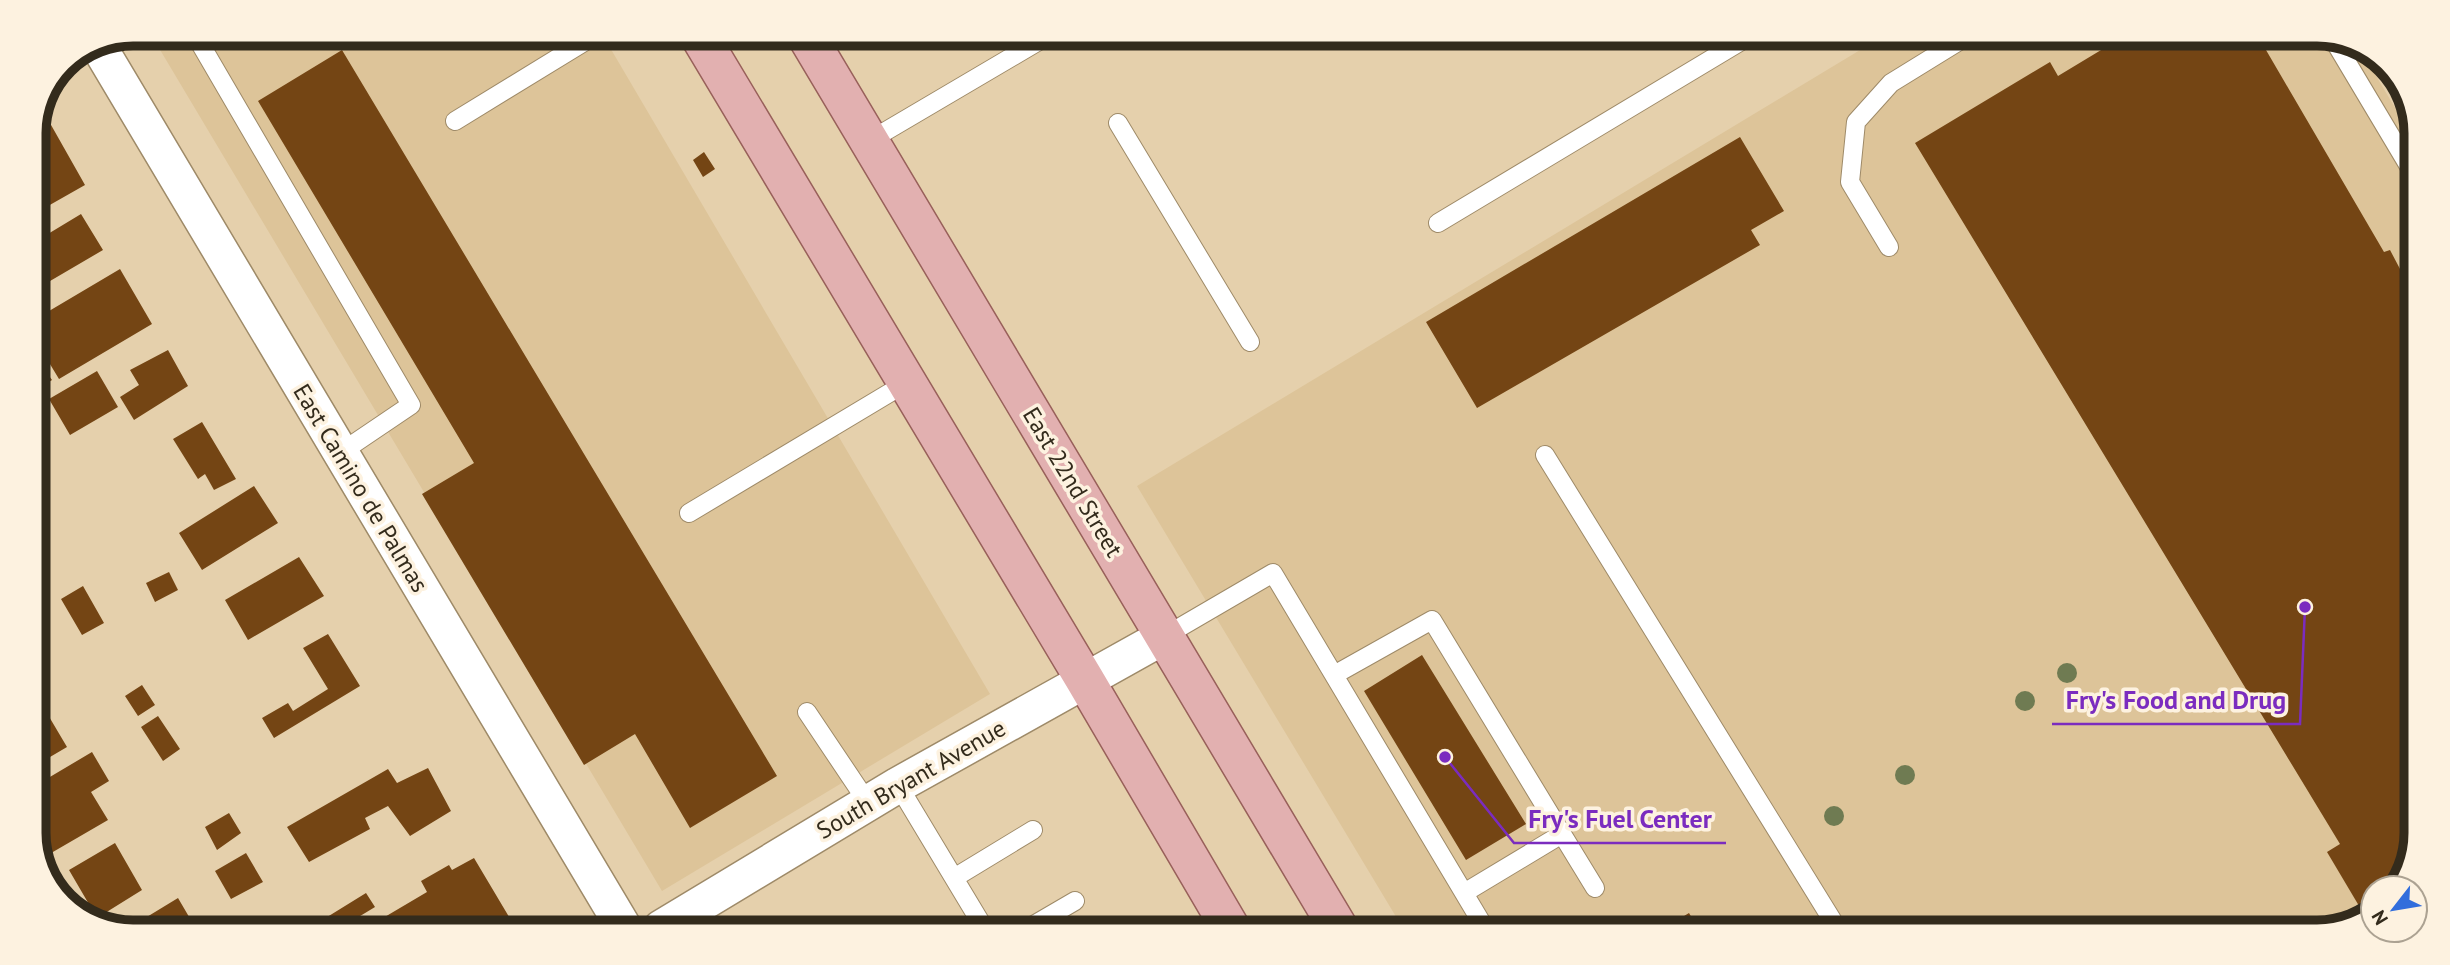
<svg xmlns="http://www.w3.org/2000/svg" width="2450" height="965" viewBox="0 0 2450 965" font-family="'PT Sans',sans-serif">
<rect width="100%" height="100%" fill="#e5d0ac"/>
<!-- built -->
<path fill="#ddc499" d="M150,33l452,1 388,660 -328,197z
M1880,38l470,1 7,5 59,99 -5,722 -17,23h-21v25l-55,19 -914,-2 -267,-444z"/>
<!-- building -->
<path fill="#744514" d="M2121,38h138l125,214 6,-2 19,36 6,-5 -4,584 -17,23h-21v25l-8,3 -38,-64 13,-8 -425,-701 135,-81 8,14z
M342,50l435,726 -87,52 -55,-94 -51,31 -162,-271 52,-31 -216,-362z
M42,109l43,76 -37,21 -12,-21 -3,2v-60z
M1740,137l44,74 -33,19 9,15 -283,163 -51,-86z
M704,152l11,17 -12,8 -10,-17z
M81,214l22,36 -70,41v-48z
M120,269l32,55 -93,55 -26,-43v-4l16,-9 -5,-9z
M168,350l20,36 -54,34 -14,-23 19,-12 -9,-15z
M33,353l19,27 -19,12z
M97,371l21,36 -48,28 -21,-36z
M202,422l34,57 -22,11 -9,-16 -7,5 -25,-40z
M254,486l24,37 -76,47 -23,-37z
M299,557l25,39 -76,44 -23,-40z
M169,572l9,18 -23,12 -9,-19z
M83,586l21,37 -22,12 -21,-36z
M328,634l32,52 -86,52 -12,-20 26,-15 5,8 35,-22 -25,-41z
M1422,655l104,169 -60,36 -102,-169z
M142,685l13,20 -17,11 -13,-20z
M38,698l29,49 -34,20v-66z
M158,716l22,33 -17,12 -22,-34z
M92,752l17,29 -18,11 17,28 -62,36 -13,-21v-48z
M428,768l23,43 -41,25 -22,-30 -23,12 5,11 -61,33 -22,-35 101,-58 9,14z
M229,813l12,20 -24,17 -12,-23z
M115,843l27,47 -45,28 -28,-48z
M246,853l17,29 -32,17 -16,-28z
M474,858l41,69h-127l-5,-9 44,-26 -6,-11 28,-16 3,5z
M366,893l9,14 -33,20h-31z
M178,898l17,29 -63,-1z
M1689,913l10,17h-38z"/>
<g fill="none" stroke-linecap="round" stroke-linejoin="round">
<defs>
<path id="lane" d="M194,33l217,372 -71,48
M2333,39l83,139
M455,121l142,-87
M1118,123l132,219
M869,141l180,-106
M1438,223l310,-186
M1889,247l-39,-65 6,-60 35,-39 73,-45
M1545,455l294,476
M689,513l217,-130
M1165,636l108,-63 213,357
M1334,675l98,-55 130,214
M807,712l61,91
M898,785l86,143
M954,878l79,-48
M1464,893l98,-59 33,54
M1027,929l48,-28"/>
<path id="street" d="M99,47l525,881
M661,928l237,-143 267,-149"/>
<path id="primary" d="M699,35l386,645 146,249
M806,35l533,894"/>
</defs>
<!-- lane casing -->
<use href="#lane" stroke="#9e8a68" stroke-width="20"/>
<!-- street casing -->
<use href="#street" stroke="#9e8a68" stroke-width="38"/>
<!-- primary casing -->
<use href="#primary" stroke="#98605a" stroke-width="41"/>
<!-- lane -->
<use href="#lane" stroke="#fff" stroke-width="18"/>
<!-- street -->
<use href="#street" stroke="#fff" stroke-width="35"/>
<!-- primary -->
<use href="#primary" stroke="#e2b0b0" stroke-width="38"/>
</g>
<!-- trees -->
<g fill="#6f7b52">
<circle cx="2067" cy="673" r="10"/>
<circle cx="2025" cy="701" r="10"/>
<circle cx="1905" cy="775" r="10"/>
<circle cx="1834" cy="816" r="10"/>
</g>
<g text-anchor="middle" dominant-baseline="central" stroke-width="7" stroke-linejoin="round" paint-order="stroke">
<!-- street labels -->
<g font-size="24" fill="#332b1c" stroke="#fdf2e0">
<text transform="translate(1073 482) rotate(59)">East 22nd Street</text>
<text transform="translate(361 488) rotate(59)">East Camino de Palmas</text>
<text transform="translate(911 779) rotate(-30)">South Bryant Avenue</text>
</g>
</g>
<!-- crop -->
<path d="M0 0H2450V965H0ZM133 46H2317A87 87 0 0 1 2404 133V833A87 87 0 0 1 2317 920H133A87 87 0 0 1 46 833V133A87 87 0 0 1 133 46Z" fill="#fdf2e0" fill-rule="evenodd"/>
<path fill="none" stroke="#332b1c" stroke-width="9" d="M133 46H2317A87 87 0 0 1 2404 133V833A87 87 0 0 1 2317 920H133A87 87 0 0 1 46 833V133A87 87 0 0 1 133 46Z"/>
<!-- callouts -->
<path fill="none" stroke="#7b2cbf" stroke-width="2.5" d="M2305 607L2300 724H2052M1445 757L1514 843H1726"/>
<g fill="#7b2cbf" stroke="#fdf2e0" stroke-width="2.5">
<circle cx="2305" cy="607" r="7"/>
<circle cx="1445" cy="757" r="7"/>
</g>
<g font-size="26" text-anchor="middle" font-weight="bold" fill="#7b2cbf" stroke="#fdf2e0" stroke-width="7" stroke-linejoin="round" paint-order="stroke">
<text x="2176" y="709">Fry's Food and Drug</text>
<text x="1620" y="828">Fry's Fuel Center</text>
</g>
<!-- north arrow -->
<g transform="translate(2394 909) rotate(239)"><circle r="33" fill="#fdf2e0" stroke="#aca292" stroke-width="2"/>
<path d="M0-5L12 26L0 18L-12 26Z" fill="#326edc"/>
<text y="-10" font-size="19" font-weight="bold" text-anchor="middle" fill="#332b1c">N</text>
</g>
</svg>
